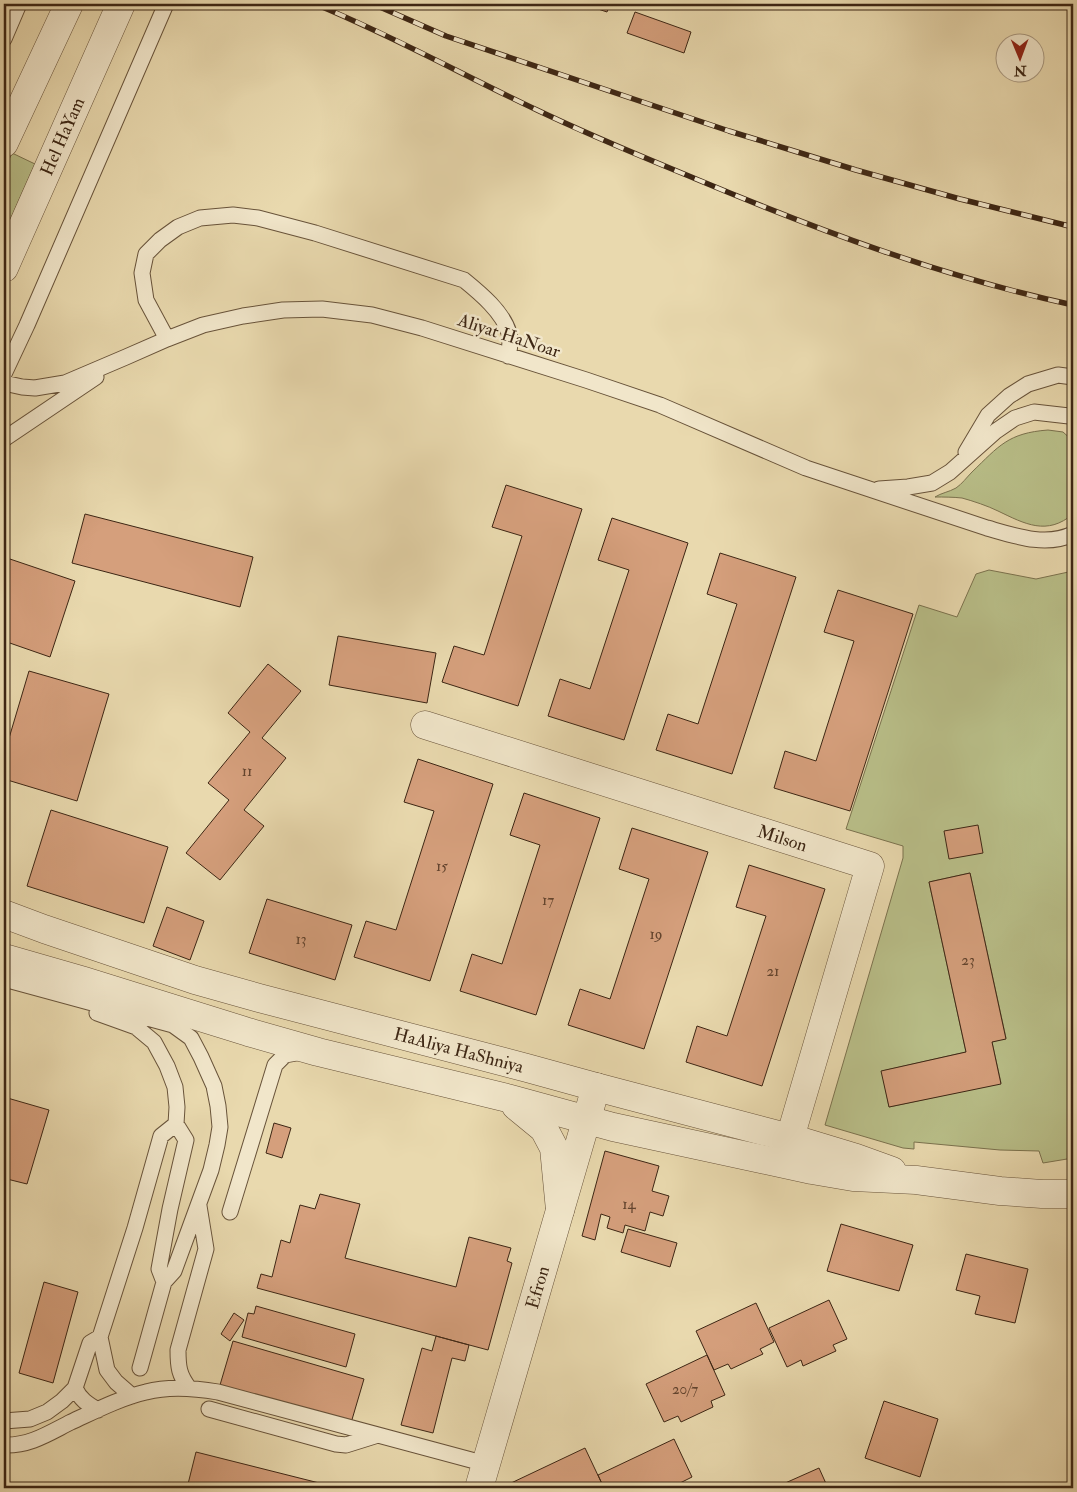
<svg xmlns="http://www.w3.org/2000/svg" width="1077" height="1492" viewBox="0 0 1077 1492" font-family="'IM FELL Double Pica',serif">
<rect width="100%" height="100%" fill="#e9d9ae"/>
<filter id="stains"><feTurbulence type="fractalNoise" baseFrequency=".004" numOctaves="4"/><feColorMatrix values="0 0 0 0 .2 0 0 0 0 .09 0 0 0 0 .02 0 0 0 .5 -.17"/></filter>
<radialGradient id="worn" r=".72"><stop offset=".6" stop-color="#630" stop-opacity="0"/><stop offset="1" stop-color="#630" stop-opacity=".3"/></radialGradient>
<!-- green -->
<path fill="#b9bf89" stroke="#7b724e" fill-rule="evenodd" d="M12,153l23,11 -31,70v-63z
M1048,430l15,2 10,9v73c-26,22 -48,10 -75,-3 -10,-5 -25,-10 -36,-13 -9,-1 -19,-1 -27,-1 6,-4 14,-5 21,-9 6,-4 11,-11 16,-16 27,-26 36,-39 76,-42z
M989,570l47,9 37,-8v587l-30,5 -4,-12 -39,-1 -86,-8v7l-11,-1 -78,-23 78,-267v-12l-57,-17 73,-224 38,12 19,-43zM970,873l36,165 -14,4 9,41 -112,24 -7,-36 84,-19 -37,-170z"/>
<!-- building -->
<path fill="#d59f7c" stroke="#3d2614" d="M583,4h27l-3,8z
M635,12l56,20 -7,21 -57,-20z
M506,485l76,24 -64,197 -76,-24 12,-36 30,9 38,-119 -30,-9z
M85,514l168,43 -13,50 -168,-44z
M612,518l76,25 -64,197 -76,-24 12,-37 30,10 39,-119 -31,-10z
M720,553l76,24 -64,197 -76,-24 12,-36 30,10 39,-120 -30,-10z
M4,557l71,24 -25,76 -46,-16z
M838,590l75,24 -63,197 -76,-23 11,-37 31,10 38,-120 -30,-9z
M338,636l98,17 -9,50 -98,-18z
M268,664l33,27 -39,47 24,20 -42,52 20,16 -44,54 -34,-27 43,-53 -21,-17 42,-51 -22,-19z
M29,671l80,23 -32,107 -73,-22v-24z
M418,759l75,25 -63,197 -76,-24 12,-36 30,9 38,-119 -30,-9z
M524,793l76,25 -64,197 -76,-24 12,-37 30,10 38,-119 -30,-10z
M51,810l117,37 -24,76 -117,-37z
M978,825l5,28 -34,6 -5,-28z
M632,828l76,24 -64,197 -76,-24 12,-36 30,10 39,-120 -30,-10z
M749,865l76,24 -63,197 -76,-24 11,-36 30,10 39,-120 -30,-9z
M970,873l36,166 -14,3 9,42 -112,23 -8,-36 85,-19 -37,-170z
M267,899l85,26 -17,55 -86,-27z
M167,907l37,14 -14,39 -37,-14z
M4,1097l45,13 -22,74 -20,-5 -3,13z
M274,1123l17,5 -9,30 -16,-5z
M605,1151l54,15 -7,25 17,5 -6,20 -13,-4 -5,19 -20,-6 -2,8 -16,-5 3,-11 -9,-3 -6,26 -13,-4z
M320,1194l40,10 -15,54 111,29 13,-50 42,11 -4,13 5,2 -24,87 -231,-62 4,-14 11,3 9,-37 9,3 10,-38 15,4z
M841,1224l72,21 -14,46 -72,-20z
M628,1229l49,14 -7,24 -49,-15z
M966,1254l62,15 -13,54 -40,-9 5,-18 -24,-6z
M44,1282l34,10 -25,91 -34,-10z
M829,1300l18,39 -14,6 3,6 -33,15 -2,-6 -14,7 -18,-39z
M756,1303l18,39 -14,7 3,5 -32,15 -3,-5 -14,6 -18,-39z
M256,1306l99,28 -9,33 -104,-30 6,-24 6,1z
M234,1313l10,7 -14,21 -9,-7z
M436,1336l33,9 -4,16 -13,-3 -19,75 -32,-8 21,-77 10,3z
M233,1341l131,38 -13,44 -131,-38z
M707,1355l18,40 -14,6 2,6 -32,15 -3,-6 -14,6 -18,-38z
M884,1401l54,18 -18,58 -55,-19z
M674,1439l18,38 -14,7 2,4h-76l-6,-13z
M585,1448l18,38 -5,2h-87l-2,-4z
M196,1452l143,36h-152z
M819,1468l9,20h-54z"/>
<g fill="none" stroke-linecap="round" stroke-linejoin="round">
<defs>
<path id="service" d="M4,39l15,-35
M167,339l-21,-39 -4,-27 4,-19 14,-14 18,-13 22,-9 33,-3 25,3 57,15 149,47c16,13 39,32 45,53 2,8 1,15 -1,23
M4,374l23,-49 139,-321
M4,383l18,4 13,1 30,-5 61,-26 41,-18 36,-14 40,-9 40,-6 39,-1 50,6 50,13 164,52 74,25 146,63 181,60c28,8 59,19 86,6
M4,439l92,-62
M966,452l22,-37 21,-19 19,-12 30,-9 15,2
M879,489l29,-2 24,-4 18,-11 46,-41 19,-13 19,-6 35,4 4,2
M4,979l169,46 18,13 10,19 13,29 4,20 2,21 -3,18 -6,25 -37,101 -10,11 -24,86
M97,1013l39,14 18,15 13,24 8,21 2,20 -1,17 10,16 -16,69 -11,60 5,13
M230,1212l45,-147 10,-10 17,-3
M75,1388c5,11 12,16 23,22
M189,1388c-10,-13 -11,-21 -11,-38l28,-101 -7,-43
M132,1396l-16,-14 -9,-12 -7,-33 35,-109 26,-92 15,-12
M209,1409l127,35 10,1 32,-10
M4,1421l26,-2 17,-7 15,-11 13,-13 15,-45 10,-6
M4,1445c26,1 45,-12 67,-23 24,-11 49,-24 75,-30 22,-6 49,-4 72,0l268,72"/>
<g id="minor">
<path id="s1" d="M425,725l445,141 -80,272"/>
<path id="s2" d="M479,1488l117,-401"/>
</g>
<g id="tertiary">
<path d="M4,143l65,-139"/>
<path id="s3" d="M4,268l117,-264"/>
<path id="s4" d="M4,914l40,15 151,51 64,18 268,70 69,19 194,51 66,20 36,13"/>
<path d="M4,958l80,23 164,51 70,20 189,46 106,29 199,43 41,7 63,3 84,11 42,3h31"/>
<path d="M516,1106l28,23 10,19 6,62"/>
</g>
</defs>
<!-- service casing -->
<use href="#service" stroke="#68533a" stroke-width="17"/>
<!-- minor casing -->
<use href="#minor" stroke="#68533a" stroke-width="29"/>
<!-- tertiary casing -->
<use href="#tertiary" stroke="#68533a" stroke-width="29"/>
<!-- service -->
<use href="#service" stroke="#f1e6ca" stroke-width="15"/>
<!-- minor -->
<use href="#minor" stroke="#f1e6ca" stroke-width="28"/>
<!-- tertiary -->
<use href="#tertiary" stroke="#f1e6ca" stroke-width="28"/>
<defs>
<path id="rail" d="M315,4c76,31 148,71 222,106 52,25 106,47 159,69 122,51 247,98 377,126
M373,4l73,32 283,95 127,39 104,29 113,28"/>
</defs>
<!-- rail casing -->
<use href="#rail" stroke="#3d2614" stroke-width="5.5"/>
<!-- rail -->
<use href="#rail" stroke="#f1e6ca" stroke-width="4" stroke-dasharray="11" stroke-linecap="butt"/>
</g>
<g text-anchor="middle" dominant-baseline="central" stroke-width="5" stroke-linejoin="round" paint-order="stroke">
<!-- number labels -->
<g font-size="15" fill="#63442e">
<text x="247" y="771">11</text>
<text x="442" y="866">15</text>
<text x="548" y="900">17</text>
<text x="656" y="934">19</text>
<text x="301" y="939">13</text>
<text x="968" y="960">23</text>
<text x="773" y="971">21</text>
<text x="629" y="1204">14</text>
<text x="685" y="1389">20/7</text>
</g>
<!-- street labels -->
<g font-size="18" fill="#3d2614" stroke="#f1e6ca">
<text stroke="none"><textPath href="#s3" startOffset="144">Hel HaYam</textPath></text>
<text transform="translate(509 336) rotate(18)">Aliyat HaNoar</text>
<text stroke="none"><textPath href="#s1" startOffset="375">Milson</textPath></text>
<text stroke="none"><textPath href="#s4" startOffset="475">HaAliya HaShniya</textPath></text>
<text stroke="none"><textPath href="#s2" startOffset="209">Efron</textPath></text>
</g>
</g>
<!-- margin -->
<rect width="1077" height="1492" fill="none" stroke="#e9d9ae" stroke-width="20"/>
<rect x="5" y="5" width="1067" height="1482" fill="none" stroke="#3d2614" stroke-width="2.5"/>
<rect x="10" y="10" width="1057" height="1472" fill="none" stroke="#3d2614"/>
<!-- north arrow -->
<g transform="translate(1020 58) rotate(179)"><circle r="24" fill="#f1e6ca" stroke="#a99981"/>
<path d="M0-4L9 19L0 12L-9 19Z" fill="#8f2418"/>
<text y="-8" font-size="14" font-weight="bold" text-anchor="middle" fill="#3d2614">N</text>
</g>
<rect width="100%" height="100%" filter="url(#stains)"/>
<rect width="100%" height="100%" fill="url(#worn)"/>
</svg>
